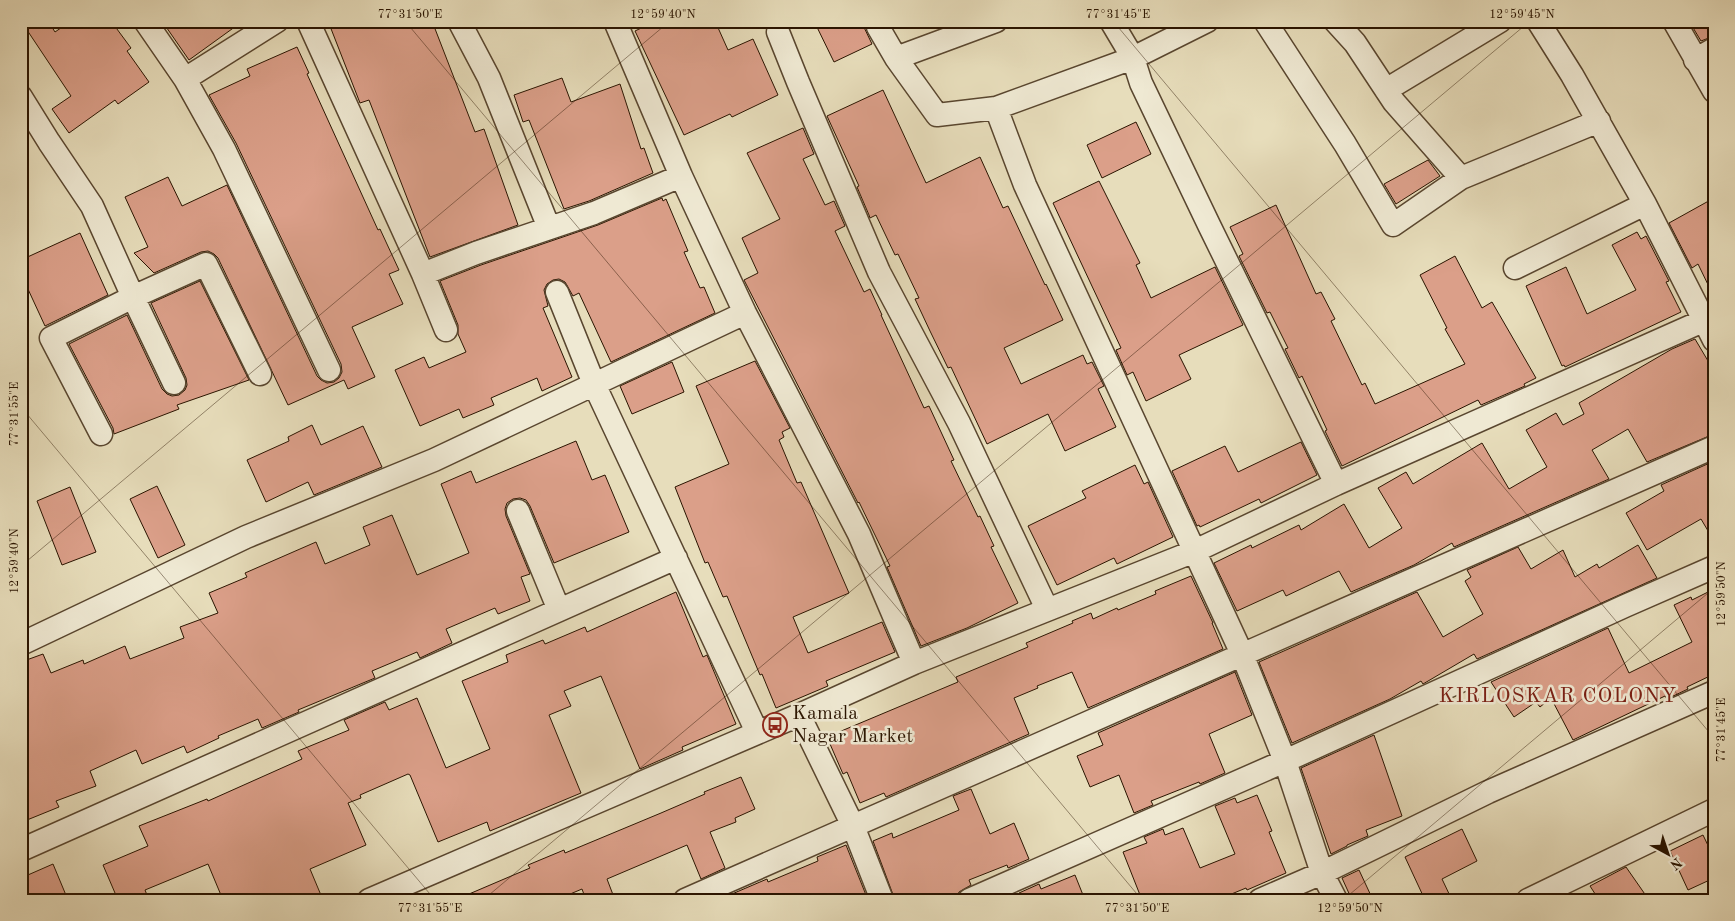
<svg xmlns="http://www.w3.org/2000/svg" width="1735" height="921" viewBox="0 0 1735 921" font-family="'Old Standard TT',serif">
<rect width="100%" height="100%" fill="#e7ddbb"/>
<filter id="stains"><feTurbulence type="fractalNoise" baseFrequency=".004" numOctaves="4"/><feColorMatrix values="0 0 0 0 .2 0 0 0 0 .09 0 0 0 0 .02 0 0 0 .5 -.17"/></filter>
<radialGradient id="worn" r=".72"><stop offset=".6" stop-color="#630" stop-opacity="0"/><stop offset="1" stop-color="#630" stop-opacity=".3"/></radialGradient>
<!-- building -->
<path fill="#db9f89" stroke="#2a1400" d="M21,21h27l7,11 16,-11h40l20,27 -4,3 22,31 -31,22 -3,-4 -46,33 -17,-24 19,-13z
M162,21h81l-54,39z
M328,21h104l43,111 9,-3 34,96 -88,32 -61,-157 -9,3z
M656,21h59l13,29 25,-11 25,56 -46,22 -2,-3 -46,21 -49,-104z
M814,21h47l11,23 -38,18z
M1689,21h25v15l-13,5z
M297,47l12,26 -2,1 71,156 2,-1 19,41 -10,4 14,30 -51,23 23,50 -27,12 -4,-9 -56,25 -70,-147 -4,-4 -6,-3 -7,1 -47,21 -20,-20 14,-6 -23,-50 43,-20 14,29 45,-21 90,191 4,4 6,3 7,-1 5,-4 3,-6 -1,-8 -105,-221 -27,-48 41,-19 -3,-7z
M562,78l9,24 49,-18 21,65 3,-1 9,25 -64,28 -25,8 -35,-89 -6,2 -9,-27z
M883,90l43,93 54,-26 23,51 5,-2 37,79 1,-1 17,36 -59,28 17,36 62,-29 4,9 5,-2 12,24 -6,3 18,38 -51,24 -17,-37 -61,30 -36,-77 -3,1 -18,-37 -15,-32 4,-1 -21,-44 -3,1 -19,-40 -6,3 -1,-3 -12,-28 2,-1 -32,-70z
M1136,122l15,32 -49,24 -15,-33z
M803,128l11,26 -11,5 22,46 9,-4 11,25 -10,5 29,61 6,-3 12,26h-1l43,93 5,-2 25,54 -3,1 27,56 2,-1 14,30 -3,1 27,56 -51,25 -46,18 -34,-79 3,-1 -31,-64 -1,1 -114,-223 14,-7 -16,-35 38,-19 -33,-66z
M1428,160l12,16 -44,28 -12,-20z
M1099,181l41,82 -4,2 15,33 64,-31 28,58 -64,30 12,24 -45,22 -13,-29 -6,3 -11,-25 5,-2 -68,-145z
M662,198l1,3 3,-2 22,52 -4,1 16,36 4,-1 11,26 -104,49 -32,-69 -6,3 -8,-14 -6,-3 -6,1 -6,4 -3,6 4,16 -5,2 29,69 -30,14 -5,-13 -46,20 3,7 -31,13 -4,-9 -39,17 -25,-56 29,-13 5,11 37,-16 -8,-18v-9l-18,-44 41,-16 117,-40z
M1714,198v99l-16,-33 -6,4 -23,-45z
M1276,205l40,89 5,-2 14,27 -4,2 31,64 3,-2 10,21 90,-40 -20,-35 2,-1 -27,-53 35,-19 27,52 10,-6 44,76 -12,6 1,2 -44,19 -3,-5 -136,66 -17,-35 2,-1 -25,-54 -3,2 -14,-29 3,-1 -18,-36 -3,1 -28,-57 4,-2 -13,-27z
M1637,232l4,7 5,-3 23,45 -3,1 15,30 -116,55 -1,-2 -2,1 -36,-80 40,-19 21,47 49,-24 -24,-45z
M80,233l28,62 -63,31 -24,-52v-14z
M200,281l49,99 -72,25 2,4 -65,25 -1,-6 -44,-84 58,-29 35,74 5,5 5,2 7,-1 6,-5 2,-5 -1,-7 -35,-75z
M1695,339l19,32v63l-67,28 -19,-33 -36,21 17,29 -155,68 -2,-4 -38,22 -63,27 -12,-21 -53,25 -3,-6 -46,21 -23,-48 37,-18 1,3 47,-23 2,5 43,-26 25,44 33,-20 -24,-40 28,-16 7,12 69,-41 27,46 38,-22 -21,-37 30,-17 7,12 21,-11 -5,-11 93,-54z
M755,361l35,67 -8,4 2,5 -5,3 18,43 4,-1 48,111 -56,24 15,36 74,-31 13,30 -69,29 2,5 -52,22 -14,-34 -2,1 -33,-79 -4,1 -15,-35 -3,1 -30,-76 54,-23 -33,-78z
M672,362l12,30 -52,22 -12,-28z
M312,425l9,20 42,-19 19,41 -68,28 -6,-13 -42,20 -19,-42 42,-19 -1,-4z
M576,441l16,39 13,-5 24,57 -75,31 -24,-57 -4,-6 -6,-2 -7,1 -6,4 -2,6 1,7 24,58 -9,3 9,24 -32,13 -3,-6 -49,21 6,14 -32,15 -3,-6 -45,19 3,7 -77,32 1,2 -37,16 -4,-9 -40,17 1,2 -32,15 -3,-7 -42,18 -6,-14 -46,21 6,15 -40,15 3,6 -32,13 -6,-13v-145l22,-8 8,19 32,-13 1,4 41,-18 5,13 54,-21 -4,-11 38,-14 -9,-20 38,-16 -2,-4 71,-31 9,22 45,-19 -7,-18 29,-12 25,60 52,-22 -28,-69 30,-13 5,12z
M1301,442l16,33 -56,28 -2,-4 -59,28 -1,-2 -2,1 -25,-55 53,-25 13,26z
M1714,461v80l-13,-22 -54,31 -21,-37 38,-22 -3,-6z
M1135,465l9,19 4,-2 25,55 -56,27 -3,-6 -57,27 -29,-59 58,-28 -4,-7z
M157,486l28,59 -27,13 -28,-59z
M70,487l26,65 -34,13 -25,-64z
M1638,545l19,33 -180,81 -3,-5 -51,30 -2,-3 -31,18 -98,44 -33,-81 158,-70 26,45 40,-23 -18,-33 6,-4 -4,-7 51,-23 13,22 32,-19 12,27 22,-13 2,4z
M1191,576l22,47h-1l11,26 -135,59 -16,-36 -35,14 1,2 -24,10 15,36 -143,63 -2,-4 -24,10 -13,-31 -4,2 -16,-37 131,-55 -2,-5 72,-30 -2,-4 47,-20 -1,-2 19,-8 2,6 24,-11 1,2 38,-16 -1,-3z
M1714,589v85l-27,13 1,2 -21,10 -2,-3 -92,44 -22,-42 -11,9 -4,-5 -22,15 -23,-35 117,-54 21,45 63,-31 -18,-37 17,-8 1,3z
M676,592l27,65 4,-2 29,69 -54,23 1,3 -43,19 -39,-93 -37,15 7,15 -22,9 32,78 -91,38 -3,-9 -49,20 -28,-67 -2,-1 -48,21 1,3 -13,5 18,42 -56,24 13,31h-100l-15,-36 -63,26 4,10h-31l-15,-35 45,-19 -9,-20 68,-27 1,2 94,-42 -4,-8 51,-21 -5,-10 41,-18 4,8 28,-12 29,70 44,-19 -28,-68 46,-19 -2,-7 37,-15 2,4 40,-17 2,5z
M1235,672l17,43 -43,19 16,39 -25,11 -1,-2 -48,19 2,4 -19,8 -15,-38 -29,12 -13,-31 26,-11 -5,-12z
M1374,735l28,81 -36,14 2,6 -21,9v1l-16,8 -30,-86z
M741,777l14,32 -20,9 1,4 -26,10 15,36 -24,11 -14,-34 -80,34 8,21h-29l-4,-11 -26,11h-101l75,-32 -2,-3 36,-15 1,3 96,-40 44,-19 -1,-2z
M971,789l19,45 24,-11 15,36 -21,9 -1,-3 -38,15 2,5 -12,7 -3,8h-61l-22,-59 19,-8 1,5 66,-28 -6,-14z
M1257,795l15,36 -3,1 17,41 -39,17 -1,-2 -29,12h-75l-19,-48 24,-9 -3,-6 19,-8 2,6 18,-7 17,40 35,-14 -20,-48 20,-8 2,5z
M1462,829l15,32 -35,18 10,21h-27l-20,-43z
M1703,835l11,23v20l-26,12 -18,-39z
M846,845l22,55h-150l49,-21 1,3 50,-21 -1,-4z
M53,864l15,36h-43l-4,-10v-12z
M1626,867l23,33h-50l-9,-14z
M1359,870l14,30h-21l-10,-22z
M1075,875l10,25h-68l4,-2 -2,-5 20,-9 2,5z"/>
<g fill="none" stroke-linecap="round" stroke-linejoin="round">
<defs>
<path id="minor" d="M145,21l40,58 39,70 105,221
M308,21l115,253 53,-21 118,-40 87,-37
M459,21l30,57 60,150
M615,21l66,155 64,137 114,221 55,129
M877,21l1,6 18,31 41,57 59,-7 137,-50 74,-37
M1111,21l22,37 8,25 68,142 127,259
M1265,21l80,123 48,81 68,-47 -67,-76 -39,-59 -20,-22
M1538,21l34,54 73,129 69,136
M1674,21l40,70
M778,32l20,50 81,190 80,151 88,186
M896,58l100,-37
M1695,60l19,-11
M185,79l92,-58
M1386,90l114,-69
M21,97l28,45 43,64 41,91 73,-33 54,110
M996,108l29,77 217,469 43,107 37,112 14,27
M1461,178l138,-57
M1515,268l130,-64
M423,274l23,56
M557,292l37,92 163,348
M101,434l-50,-96 82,-41 41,86
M518,511l41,99
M21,644l225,-107 188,-77 311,-147
M799,715l54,111 29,74
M21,850l655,-292
M369,900l430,-185 115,-52 281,-112 141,-67 378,-168
M685,900l1029,-453
M969,900l316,-139 340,-155 89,-39
M1260,900l62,-27 166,-81 226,-100
M1528,900l186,-90"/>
</defs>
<!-- minor casing -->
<use href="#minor" stroke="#59462f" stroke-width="25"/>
<!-- minor -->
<use href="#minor" stroke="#efe9d3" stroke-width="22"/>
</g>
<!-- ticks -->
<path fill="none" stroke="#2a1400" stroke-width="1" stroke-opacity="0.45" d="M405,21l737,879M1113,21l601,717M21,407l414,493M21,566l649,-545M483,900l1047,-879M1343,900l371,-312"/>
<!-- icons -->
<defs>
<symbol id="bus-ring" viewBox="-11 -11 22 22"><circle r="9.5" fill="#efe9d3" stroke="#8f2418" stroke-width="1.5"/><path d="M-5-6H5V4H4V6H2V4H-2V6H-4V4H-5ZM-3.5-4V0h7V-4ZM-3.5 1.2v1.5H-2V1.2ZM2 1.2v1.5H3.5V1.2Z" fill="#8f2418"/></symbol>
</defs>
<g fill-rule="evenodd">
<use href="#bus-ring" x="761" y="711" width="28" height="28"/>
</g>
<g text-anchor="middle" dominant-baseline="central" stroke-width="5" stroke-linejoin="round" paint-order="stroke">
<!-- poi labels -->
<g font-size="20" fill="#2a1400" stroke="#efe9d3" text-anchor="start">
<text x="792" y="714">Kamala<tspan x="792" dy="23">Nagar Market</tspan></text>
</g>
<!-- neighbourhood labels -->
<g font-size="21" letter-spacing="1" fill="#7a1f14" stroke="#efe9d3">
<text x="1558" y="696">KIRLOSKAR COLONY</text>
</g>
</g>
<!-- margin -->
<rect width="1735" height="921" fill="none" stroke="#e7ddbb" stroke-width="55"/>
<!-- north arrow -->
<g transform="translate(1668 854) rotate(140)" stroke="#efe9d3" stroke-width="4" paint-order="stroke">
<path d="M0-4L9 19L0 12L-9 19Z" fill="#2a1400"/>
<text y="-8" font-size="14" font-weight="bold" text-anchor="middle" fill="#2a1400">N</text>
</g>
<rect x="28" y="28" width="1680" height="866" fill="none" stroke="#2a1400" stroke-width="2"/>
<g font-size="12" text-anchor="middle" fill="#2a1400">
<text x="410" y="18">77°31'50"E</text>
<text x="663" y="18">12°59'40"N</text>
<text x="1118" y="18">77°31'45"E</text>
<text x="1522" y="18">12°59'45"N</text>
<text transform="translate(14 414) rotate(-90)" y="4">77°31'55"E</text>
<text transform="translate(14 561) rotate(-90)" y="4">12°59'40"N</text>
<text transform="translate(1721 594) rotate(-90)" y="4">12°59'50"N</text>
<text transform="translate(1721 730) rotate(-90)" y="4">77°31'45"E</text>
<text x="430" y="912">77°31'55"E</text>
<text x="1137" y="912">77°31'50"E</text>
<text x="1350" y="912">12°59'50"N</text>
</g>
<rect width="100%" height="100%" filter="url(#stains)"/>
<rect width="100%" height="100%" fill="url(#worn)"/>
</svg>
